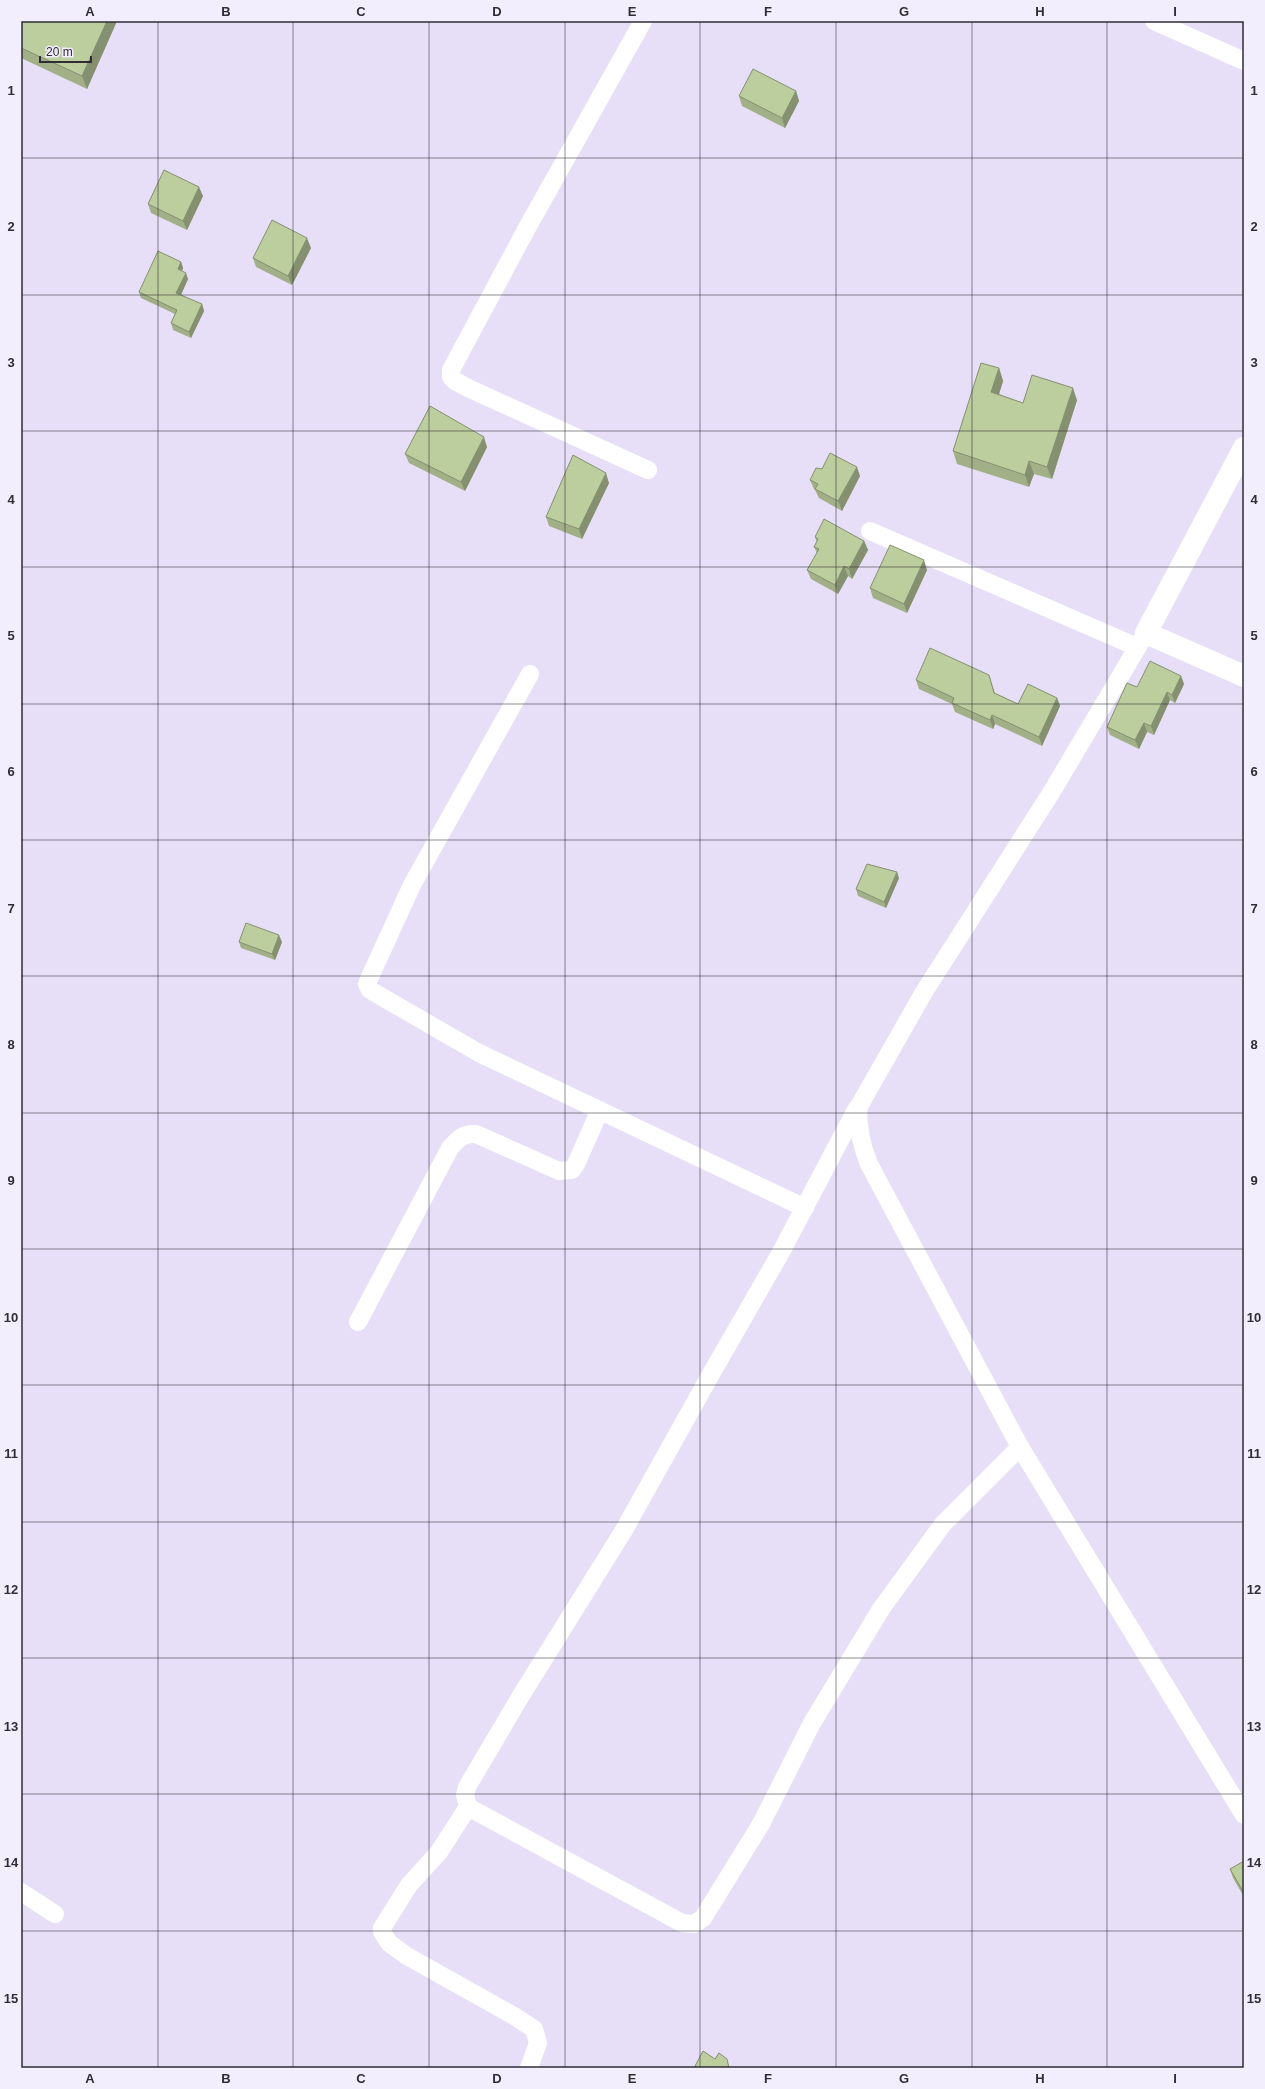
<svg xmlns="http://www.w3.org/2000/svg" width="1265" height="2089" viewBox="0 0 1265 2089" font-family="Helvetica,sans-serif">
<rect width="100%" height="100%" fill="#e7dff8"/>
<g fill="none" stroke-linecap="round" stroke-linejoin="round">
<!-- street -->
<path stroke="#fff" stroke-width="18" d="M643,21l-116,207 -76,142v7l4,4 13,7 180,82
M1154,21l90,40
M870,531l267,116
M1146,633l-95,160 -127,199 -66,116c0,21 3,37 11,56l151,283 224,368
M530,674l-118,211 -43,94 -2,5 3,6 109,63 326,155
M358,1322l92,-174c8,-9 13,-15 26,-14l83,37 13,-1 4,-6 24,-54
M468,1807l214,116 12,1 9,-6 58,-94 51,-101 69,-114 62,-85 77,-77
M21,1892l34,22
M529,2068l9,-25 -4,-14 -20,-13 -107,-60 -18,-13 -7,-11v-4l27,-43 30,-33 29,-45 -3,-12 2,-8 55,-93 102,-164 87,-156 69,-120 77,-146"/>
<!-- secondary -->
<path stroke="#fff" stroke-width="22" d="M1244,448l-98,185 98,43"/>
</g>
<!-- wall -->
<path fill="#a2b088" d="M21,21h96l-30,68 -66,-31z
M796,91l3,10 -14,27 -43,-22 -3,-10z
M203,196l-16,34 -36,-17 -3,-9z
M311,248l-19,37 -36,-18 -3,-9z
M181,262l2,6 -1,3 6,8 -7,16 21,9 2,7 -13,27 -18,-8 -2,-7 4,-9 -34,-16 -2,-6z
M999,368l4,13 -4,13 24,9 54,-3 -25,79 -18,-5 -5,13 -72,-23 -4,-13z
M487,447l-22,44 -56,-28 -4,-9z
M860,476l-18,35 -23,-13 -4,-8 -1,-1 -4,-9z
M609,483l-27,56 -33,-13 -3,-9z
M815,537l49,4 4,9 -16,29 -4,-3 -10,18 -27,-15 -4,-9 10,-17 -3,-6 3,-4z
M927,570l-20,43 -34,-15 -3,-10z
M989,675l6,18 23,11 39,-6 3,8 -18,40 -47,-22 -2,5 -38,-17 -3,-8 -33,-15 -3,-9z
M1181,676l3,8 -9,19 -5,-3 -16,35 -7,-3 -8,17 -29,-14 -3,-8 30,-40z
M899,878l-13,30 -28,-12 -2,-7z
M239,942h43l-7,18 -34,-12z
M1244,1861v36l-11,-19 -3,-9z"/>
<!-- shaded-wall -->
<path fill="#84906f" d="M107,21h10l-30,68 -5,-13z
M796,91l3,10 -14,27 -3,-10z
M199,187l4,9 -16,34 -4,-9z
M307,238l4,10 -19,37 -4,-9z
M181,262l2,6 -3,7 -2,-6z
M186,273l2,6 -9,20 -3,-6z
M202,304l2,7 -13,27 -2,-6z
M999,368l4,13 -7,23 -5,-12z
M1073,388l4,12 -25,79 -5,-12z
M484,437l3,10 -22,44 -4,-9z
M1029,461l5,13 -5,13 -4,-12z
M857,467l3,9 -18,35 -4,-10z
M606,473l3,10 -27,56 -3,-10z
M864,541l4,9 -16,29 -3,-10z
M924,560l3,10 -20,43 -3,-9z
M844,566l4,10 -10,18 -3,-9z
M1181,676l3,8 -9,19 -3,-8z
M1167,692l3,8 -16,35 -3,-9z
M1057,698l3,8 -18,40 -3,-9z
M992,715l3,9 -2,5 -3,-9z
M1144,723l3,9 -8,17 -4,-9z
M897,872l2,6 -13,30 -2,-6z
M279,935l3,7 -7,18 -3,-6z"/>
<!-- building -->
<path fill="#bccd9e" stroke="#84906f" d="M21,21h86l-25,55 -61,-28z
M753,69l43,22 -14,27 -43,-22z
M164,170l35,17 -16,34 -35,-17z
M272,220l35,18 -19,38 -35,-18z
M158,251l23,11 -3,7 8,4 -10,20 26,11 -13,28 -18,-9 6,-13 -38,-18z
M981,363l18,5 -8,24 32,11 9,-28 41,13 -26,79 -18,-6 -4,14 -72,-24z
M430,406l54,31 -23,45 -56,-28z
M830,453l27,14 -19,34 -23,-12 3,-5 -8,-4 6,-12 6,1z
M573,455l33,18 -27,56 -33,-12z
M824,519l40,22 -15,28 -5,-3 -9,19 -28,-15 12,-21 -5,-2 4,-8 -3,-2z
M890,545l34,15 -20,44 -34,-16z
M930,648l59,27 5,18 24,11 10,-20 29,14 -18,39 -47,-22 -2,5 -38,-17 2,-5 -38,-18z
M1150,661l31,15 -9,19 -5,-3 -16,34 -7,-3 -9,17 -28,-13 20,-44 10,4z
M867,864l30,8 -13,30 -28,-13z
M246,923l33,12 -7,19 -33,-12z
M1244,1861v32l-14,-24z
M703,2051l12,8 4,-6 8,6 2,9h-35z"/>
<!-- grid -->
<path fill="none" stroke="#2f2c35" stroke-width="1" stroke-opacity="0.55" d="M158,21v2047M293,21v2047M429,21v2047M565,21v2047M700,21v2047M836,21v2047M972,21v2047M1107,21v2047M21,158h1223M21,295h1223M21,431h1223M21,567h1223M21,704h1223M21,840h1223M21,976h1223M21,1113h1223M21,1249h1223M21,1385h1223M21,1522h1223M21,1658h1223M21,1794h1223M21,1931h1223"/>
<!-- border -->
<rect width="1265" height="2089" fill="none" stroke="#f3eefd" stroke-width="44"/>
<!-- scale -->
<path d="M40 56v6h51v-6" fill="none" stroke="#2f2c35" stroke-width="2"/>
<text x="46" y="56" font-size="12" fill="#2f2c35" stroke="#f3eefd" stroke-width="3" paint-order="stroke">20 m</text>
<rect x="22" y="22" width="1221" height="2045" fill="none" stroke="#2f2c35" stroke-width="1.5"/>
<g font-size="13" text-anchor="middle" font-weight="bold" fill="#2f2c35">
<text x="90" y="16">A</text>
<text x="226" y="16">B</text>
<text x="361" y="16">C</text>
<text x="497" y="16">D</text>
<text x="632" y="16">E</text>
<text x="768" y="16">F</text>
<text x="904" y="16">G</text>
<text x="1040" y="16">H</text>
<text x="1175" y="16">I</text>
<text x="11" y="95">1</text>
<text x="1254" y="95">1</text>
<text x="11" y="231">2</text>
<text x="1254" y="231">2</text>
<text x="11" y="367">3</text>
<text x="1254" y="367">3</text>
<text x="11" y="504">4</text>
<text x="1254" y="504">4</text>
<text x="11" y="640">5</text>
<text x="1254" y="640">5</text>
<text x="11" y="776">6</text>
<text x="1254" y="776">6</text>
<text x="11" y="913">7</text>
<text x="1254" y="913">7</text>
<text x="11" y="1049">8</text>
<text x="1254" y="1049">8</text>
<text x="11" y="1185">9</text>
<text x="1254" y="1185">9</text>
<text x="11" y="1322">10</text>
<text x="1254" y="1322">10</text>
<text x="11" y="1458">11</text>
<text x="1254" y="1458">11</text>
<text x="11" y="1594">12</text>
<text x="1254" y="1594">12</text>
<text x="11" y="1731">13</text>
<text x="1254" y="1731">13</text>
<text x="11" y="1867">14</text>
<text x="1254" y="1867">14</text>
<text x="11" y="2003">15</text>
<text x="1254" y="2003">15</text>
<text x="90" y="2083">A</text>
<text x="226" y="2083">B</text>
<text x="361" y="2083">C</text>
<text x="497" y="2083">D</text>
<text x="632" y="2083">E</text>
<text x="768" y="2083">F</text>
<text x="904" y="2083">G</text>
<text x="1040" y="2083">H</text>
<text x="1175" y="2083">I</text>
</g>
</svg>
